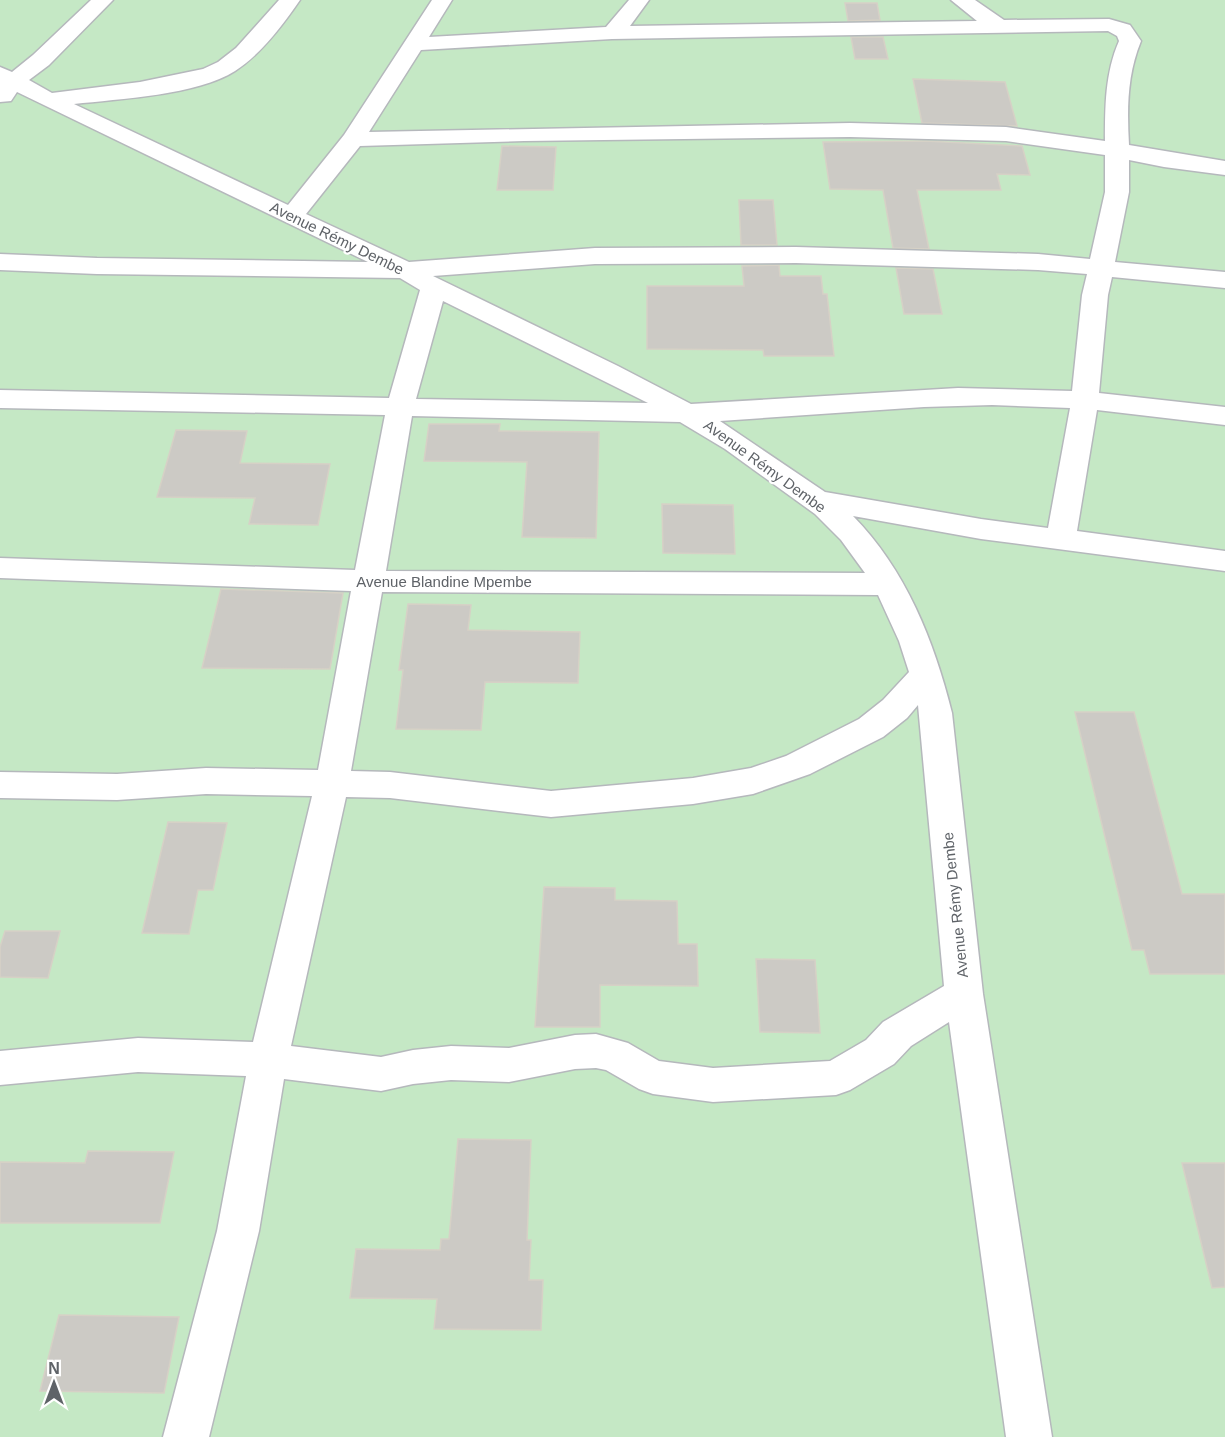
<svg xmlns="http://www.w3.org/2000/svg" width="1225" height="1437" viewBox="0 0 1225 1437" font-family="Helvetica,sans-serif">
<rect width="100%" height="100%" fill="#f1efe8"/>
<!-- green -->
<path fill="#c5e8c5" d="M0,0h1225v1437h-1225z"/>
<!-- building -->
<path fill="#cccac5" stroke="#d6d1c6" stroke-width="1.5" d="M845,3h32l3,17 -32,1z
M851,37h32l5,22h-33z
M913,79l92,3 12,44 -95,-3z
M925,141l97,5 8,29 -33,-1 4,16h-84l12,59 -36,-1 -10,-58 -53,-1 -7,-47z
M502,146l54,1 -3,43h-56z
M739,200h34l4,45h-36z
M779,265l1,11h41l2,18h4l7,62h-70l-1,-6 -116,-1v-63h97l-2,-20z
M896,268l37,1 9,45h-38z
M429,424h71l-1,7 100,1 -3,106 -74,-1 5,-75 -103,-1z
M176,430l71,1 -7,32 90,1 -12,61 -69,-1 6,-26 -98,-1z
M662,504l71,1 2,49 -72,-1z
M221,589l122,4 -13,76 -128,-1z
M408,604l63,1 -3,25 112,2 -2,51 -93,-1 -4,48 -85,-1 7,-59h-4z
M1075,712h59l48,182h43v80h-75l-6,-24h-12z
M168,822l59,1 -14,67h-15l-9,44 -47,-1z
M544,887l71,1v12l62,1 1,43h19l1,42 -98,-1v42h-65z
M5,931h55l-12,47 -48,-1v-30z
M756,959l59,1 5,73 -60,-1z
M458,1139l73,1 -4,100h4l-2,40h14l-2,50 -107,-1 3,-30 -87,-1 6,-49 84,1 1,-11h8z
M88,1151l86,1 -14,71h-160v-61l85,1z
M1182,1163h43v124l-13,1z
M59,1315l120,2 -15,76 -124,-2z"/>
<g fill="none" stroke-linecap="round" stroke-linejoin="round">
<defs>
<path id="minor" d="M91,0h22l-64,65 -20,15 23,13 88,-11 63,-13 15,-7 18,-14 43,-48h21c-17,25 -39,54 -65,71 -37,24 -116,28 -161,33l214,101 56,-70 88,-135h20l-23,37 177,-10 23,-27h20l-19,26 347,-5 -26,-21h24l29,20 105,-1 21,6 11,16c-14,34 -14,68 -12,104l96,16v14l-61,-8 -35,-7v32l-14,70 110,10v16l-113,-11 -4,18 -9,98 126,14v18l-128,-15 -20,121 148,20v20l-244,-32 -128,-23c53,54 81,125 99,197l31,281 69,443h-46l-57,-415 -38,24 -17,18 -44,26 -14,5 -123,7 -60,-8 -14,-5 -33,-19 -10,-2 -21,1 -66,13 -58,-2 -38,4 -32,7 -97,-12 -25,152 -50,206h-46l54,-206 29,-155 -108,-4 -138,13v-34l138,-13 115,4 59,-246 -106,-2 -89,6 -117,-2v-26l117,2 89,-6 112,2 33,-179 -351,-13v-20l355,12 30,-155 -385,-7v-18l389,8 31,-108 -20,-12 -303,-4 -97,-4v-16l97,4 271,4 -351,-170 -6,9 -11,1v-35l12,5 21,-17zM1108,31l9,5 2,5c-14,32 -14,66 -14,100l-99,-14 -156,-4 -481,9 52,-82 191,-11zM850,137l156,4 99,14v37l-15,67 -52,-5 -242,-7 -201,1 -186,14 -103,-48 54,-68 164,-5zM796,263l242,7 49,4 -5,21 -10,96 -114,-3 -267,16 -73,-38 -185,-90 162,-12zM443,301l205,102 -232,-4zM992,405l78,3 -22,120 -67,-9 -156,-27 -105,-71 204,-14zM412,416l268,6 45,27 90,65 26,26 24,33 -479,-2zM382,592l496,3 21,46 10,31 -26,28 -24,19 -73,37 -35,12 -58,10 -142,13 -161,-19 -39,-1zM918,705l26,281 -61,36 -17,18 -36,21 -117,7 -54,-7 -31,-18 -32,-9 -21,1 -66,13 -58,-2 -38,4 -32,7 -90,-11 55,-249 44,1 161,19 142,-13 60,-10 57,-20 73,-37 24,-19z"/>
</defs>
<!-- minor casing -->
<use href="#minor" stroke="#b5b8bc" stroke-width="3"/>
<!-- minor -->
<use href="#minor" fill="#fff" fill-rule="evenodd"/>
</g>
<g text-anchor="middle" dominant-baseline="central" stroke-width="4.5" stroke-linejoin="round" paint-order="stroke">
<!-- street labels -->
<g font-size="15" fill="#5f6368" stroke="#fff">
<text transform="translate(337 238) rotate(26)">Avenue Rémy Dembe</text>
<text transform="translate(765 466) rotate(36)">Avenue Rémy Dembe</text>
<text x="444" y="581">Avenue Blandine Mpembe</text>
<text transform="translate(955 905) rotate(-96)">Avenue Rémy Dembe</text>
</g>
</g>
<!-- north arrow -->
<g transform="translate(54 1383)" stroke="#ffffff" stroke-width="4.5" paint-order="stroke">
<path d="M0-4.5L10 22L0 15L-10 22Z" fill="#5f6368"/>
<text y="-9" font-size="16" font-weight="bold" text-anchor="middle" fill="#5f6368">N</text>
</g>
</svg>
